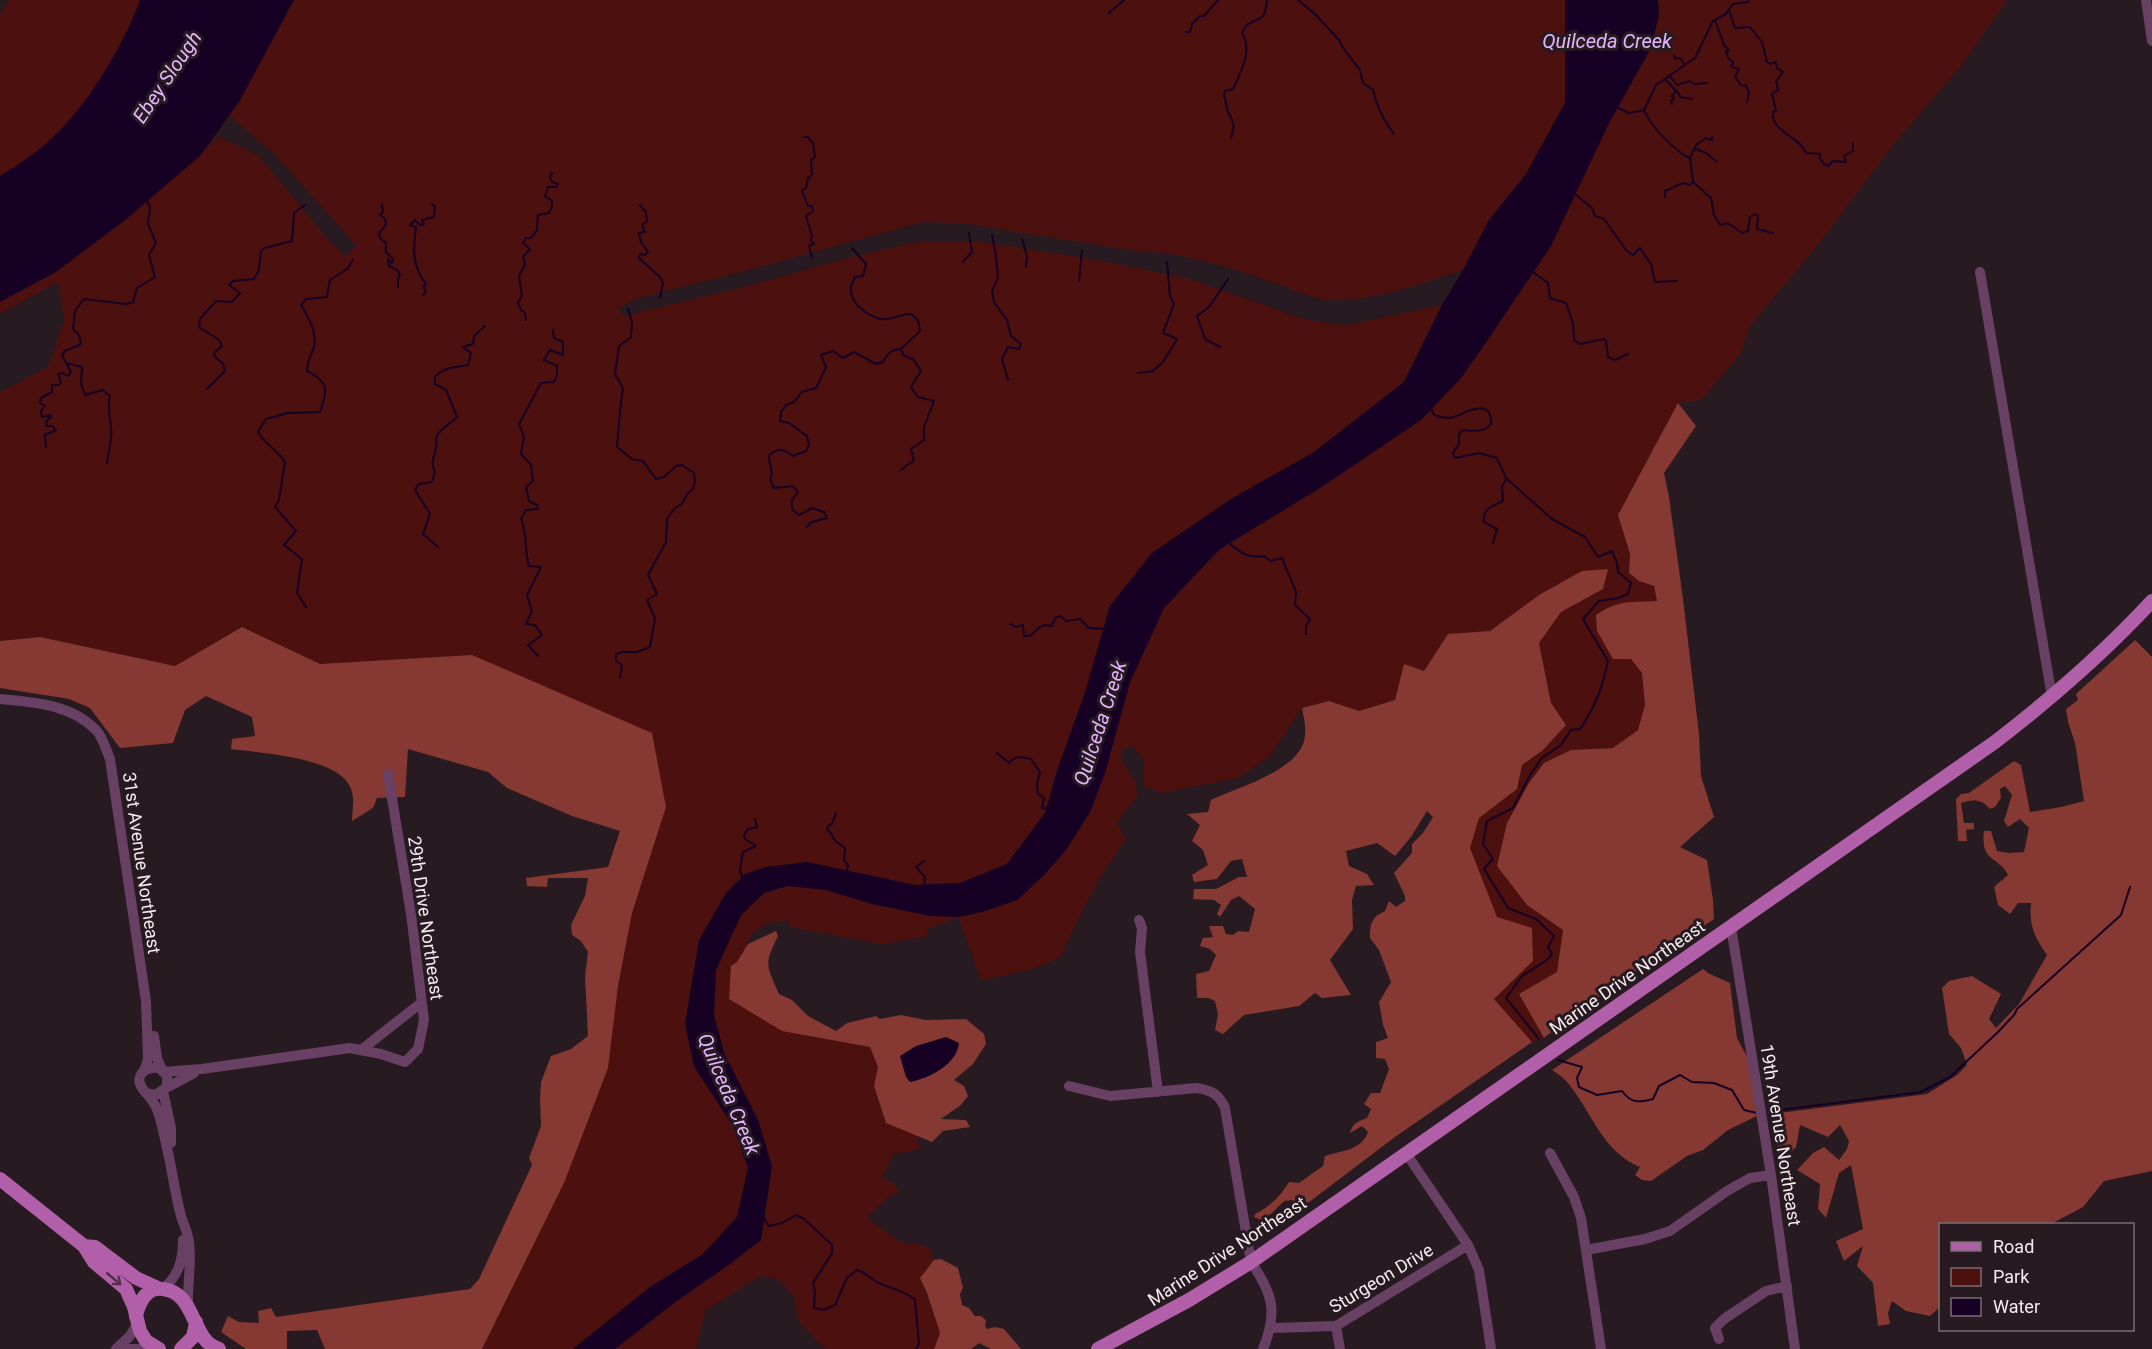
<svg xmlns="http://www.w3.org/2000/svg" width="2152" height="1349" viewBox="0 0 2152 1349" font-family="Roboto,sans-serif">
<rect width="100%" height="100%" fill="#271a20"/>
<!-- green -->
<path fill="#4c110f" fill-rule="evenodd" d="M9,0h165l-76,108 -98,78v-171z
M263,0h1302v103l-39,71 -37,46 -26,50c-40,13 -91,32 -134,30 -15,0 -34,-10 -48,-15 -42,-14 -94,-33 -138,-33l-181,-29 -39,-1 -175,48 -106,27 -24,11 5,8 121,-29 103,-29 71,-16h64l116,18 88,18 121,42 40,5 95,-20 -38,77 -90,70 -83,47 -79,54 -42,53 -26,90 -25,69 -14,48 -38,51 -47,19 -45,2 -108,-23 -41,5 -21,7 -19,19 -32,173 40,62 14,40 -11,49 -34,37 -53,33 -77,62h-91l32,-67 104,-296 14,-73 34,-106 -276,-146 -70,3 -78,-37 -67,39 -135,-29 -40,4v-249l48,-25 16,-47 -6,-38 -58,32v-25zM230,116l44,38 82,91 -9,12 -20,-19 -69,-83 -39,-18 -16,15z
M1658,0h349l-44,64 -70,81 -75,100 -68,81 -9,27 -40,47 -23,3 -60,112 12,39 -1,19 10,8 15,5 3,16 -26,-1v58l11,14 3,32 -7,25 -25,18 -42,2 -44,155 36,25 -6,42 -37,22 24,44 -12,4 -38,-43 39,-38 -36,-44 -27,-69 9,-30 38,-29 5,-24 20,-14 9,-47 -12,-61 22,-31 42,-23 -64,6 -49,36 -42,3 -24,37 -20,-6 -9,35 -36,11 -30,-10 -27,7 -32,48 -32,22 -78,15 -16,-7v-27l-12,-13 -10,4v11l13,20 3,15 -22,26 10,17c-27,36 -47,77 -65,117 -20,14 -56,19 -80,24l-23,-63 -31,12 1,7 -46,8 -92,-17v-7l-22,3 -15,9 -5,12 -11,18 45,69 88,16 8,20 -4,19 12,37 30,12 5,14 -28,5 -11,25 12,4 5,9 -10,5 -21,18 1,5 33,23h13l14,5 5,12 -14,18 7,15 13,40 -6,16h-106l-9,-6 -21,-22 -4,-24 -16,-18 -17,-3 -55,34 -10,39h-81l59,-46 56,-39 31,-24 11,-74 -14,-46 -34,-67 -10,-38 2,-45 25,-55 23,-22 24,-7 38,4 46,14 87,13 23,-5 35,-12 26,-24 23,-26 24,-38 15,-39 25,-91 34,-74 56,-59 100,-61 101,-68 40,-42 24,-34 66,-98 57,-121 43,-77 8,-33z"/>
<!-- forest -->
<path fill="#863832" d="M1678,403l18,23 -32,47 5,24 14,102 16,135 2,42 13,41 -34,30 27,13 6,40 1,19c-57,40 -116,76 -170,119l-25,-44 38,-22 6,-42 -36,-25 -30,-39 10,-43 22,-40 15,-20 27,-13 42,-2 25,-18 7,-25 -3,-32 -11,-14h-18l-16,-28 -1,-16c21,-15 36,-13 61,-14l-3,-15 -15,-5 -10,-8 1,-19 -12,-39z
M1608,569l-5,20 -42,23 -22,31 12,60 15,22 -24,26 -20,14 -5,24 -38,29 -9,30 27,69 35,11 1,33 -39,38 38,43 -137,95 -95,72 -8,-9 -8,1 -12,12 -11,7 -7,-3 1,-3c15,-8 25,-17 34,-32l10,1 24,-17 2,-10c17,-6 36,-5 43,-24l-6,-6 -12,7c2,-9 8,-12 17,-15l4,-9 -7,-5 7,-11h9l9,-24 -4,-10 -9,-1v-16l12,-4 -5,-13 -4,-23 12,-20 -12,-32 -9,-12v-6l1,-8 5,-8 9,-5 4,-10 7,6 9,-6v-5l-11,-23 18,-20v-9l11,-11 10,-16 -6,-6 -16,26 -16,19 -18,-13 -31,8 3,15 18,8 7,11 -18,1 -4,14 1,29 -23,31 21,35 -29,3 -7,-5 -16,13 -55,9 -21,19 -8,-4 3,-16 -3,-13 -7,-3h-11l-1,-24 13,-3 7,-16 -6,-6 -10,-3 3,-8 10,-1 -4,-11h14l3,8 7,1 5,-4 11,1 6,-23 -16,-13 -8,4 -11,17 -3,-3 4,-9 -7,-5 -21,-1 1,-10h22l23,-12h8l-5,-18 -11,2 -14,18 -23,3 -2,-7 16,-10 -5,-15 -11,-9 8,-16 -13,-11 21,-2 3,-12c27,-13 84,-28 93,-59 3,-12 0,-22 -2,-33l27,-7 30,10 36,-11 9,-36 20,7 24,-37 42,-3 49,-36 43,-24z
M242,627l78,37 152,-9 180,78 14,74 -34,106 -14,73 -10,82 -44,115 -82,166h-157l-8,-19 -30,1v18h-41l-25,-17 7,-16 11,6 20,1 -1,-12 13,-3 5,9 194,-28 9,-10 53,-114 -3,-7 12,-32 -1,-27 1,-17 10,-26 20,-7 17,-13 -3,-60 3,-24 -7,-11 -9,-6 -1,-10 14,-29 3,-18h-40l-1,9 -20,-1 -1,-8 82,-11 12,-36 -48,-15 -65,-28 -19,-16 -80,-23 -3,48 -28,1 -4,10 -21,13c0,-9 3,-23 -1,-32 -11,-32 -91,-36 -120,-40l1,-10 23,-3 -3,-19 -46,-21 -21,14 -12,33 -53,5 -30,-40 -21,-9 -69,-11v-47l40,-4 135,29z
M2135,640l17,17v514l-48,10 -21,26 -32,17h-111v83l-10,9 -24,-5 -14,-10 -4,12 2,11 -12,2 -5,-43 -16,-17 6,-20 -19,15 -8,-20 27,-12 -12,-64 -12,8 -13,45 -8,-9 2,-25 -23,-14 16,-17 11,-6 15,13 8,-11 2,-8 -9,-16 -12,12 -28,-12 -4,22 -11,11 -8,-7 2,-38 148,-19 30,-19 10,-10 -6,-17 -12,-14 -7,-46 7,-7 23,-5 29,18 -12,25 7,9 23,-24 28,-49c-13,-19 -18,-29 -16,-52h-13l-8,11 -12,-9 -4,-18 14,-12c-9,-19 -28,-12 -24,-44h7l6,20 11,2 16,-1 5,-24 -9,-9 -12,8 -4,-6 8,-26 -7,-9 -5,3 1,9 -6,9 -5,2c-9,-10 -16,-10 -29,-6l3,20h10v6l-8,1 1,11h-9l-2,-42 5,-5 8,-1 45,-32 7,4 9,47 31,-5 23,-6 -9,-58 -7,-21 -2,-13 12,-9 -2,-6z
M776,931l2,5c-14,29 -12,28 1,58l13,6 16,16 28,15 11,-8 29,-7 4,3 21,-4 25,5 40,-1 18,15 2,10 -13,20 -19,16 10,6 4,10 -7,9 -20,14 25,1 4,7 -27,4 -11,11 -46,-19 -12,-37 4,-19 -8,-20 -88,-16 -53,-32 2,-33 6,-4 11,-18z
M1703,969l5,4 22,10 7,55 13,24 7,54 -29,14 -25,20 -16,6 -36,25 -9,-1 -7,-5 5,-8c-38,-15 -49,-57 -73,-85 -4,-5 -11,-9 -15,-12z
M941,1259l17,9 5,20 -3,6 2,11 7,3 6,8h6l5,4 -1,6 2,3 8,-2 9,2 17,20h-30l-12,-6 -8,6h-37l6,-16 -13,-40 -7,-15 14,-18z"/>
<!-- water -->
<path fill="#160023" d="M140,0h154l-55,102 -39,54 -76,65 -68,51 -56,30v-126c18,-11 38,-24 53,-39 35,-32 71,-93 87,-137z
M1565,0h93l1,15 -8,33 -43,77 -57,121 -66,98 -24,34 -40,42 -101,68 -100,61 -56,59 -34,74 -25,91 -15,39 -24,38 -23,26 -26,24 -35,12 -23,5 -29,-1 -58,-12 -46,-14 -38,-4 -24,7 -23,22 -25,55 -2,45 10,38 34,67 14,46 -11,74 -31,24 -56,39 -59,46h-42l77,-62 53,-33 34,-37 11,-49 -14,-40 -40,-62 -9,-42 14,-84 27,-47 19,-19 21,-7 41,-5 108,23 45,-2 47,-19 38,-51 14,-48 25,-69 26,-90 42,-53 79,-54 83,-47 90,-70 38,-77 21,-35 26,-50 37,-46 39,-71z
M946,1037l13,6c-2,21 -29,35 -49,39l-4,-5 -6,-21 16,-10z"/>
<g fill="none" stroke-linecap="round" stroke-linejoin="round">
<!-- stream -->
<path stroke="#160023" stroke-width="2" d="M1298,0l17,14 24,26 4,8 17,22 3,13 10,7c4,17 10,30 21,44
M1729,10l6,18 15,-1 12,15 5,20 3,2 6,-2 1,6 6,4 -7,10 2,8 -6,4 4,17 -3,1c-2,20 26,24 33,41l14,1v5l4,5 4,2 5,-5 13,1 -2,-6 9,-5v-8
M1109,13l15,-13
M1715,20l9,25 5,5 -3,1 2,7 5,4 -1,5 7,2 -4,8 6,8 5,1 3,6 -2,10
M1186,32h4l2,-8 8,-8h4l14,-16
M1674,55l1,4 5,-1 5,7
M1670,76l7,9 13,-4 4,3 13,-1
M1665,79l14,15 1,3 12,2
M1672,104l-1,-3 3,-3 -2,-2 3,-4
M1616,107l13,6 15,-3 12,-25 39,-27 18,-37 13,-7 7,-10 15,-2 1,-2
M1644,110c6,15 31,42 46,48l3,24 18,16 3,17 6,10 8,-2 14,10 6,-2 2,-14 5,-3 3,2 -1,13 16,4
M804,137h4l5,6 2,14 -4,3 1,15 -4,3 -2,10 -4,3 6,15h4l1,5 -7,5 6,20 -1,4 3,4 -5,2 3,12
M1231,138l3,-13 -7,-16 -3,-15 1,-3 8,-2c8,-17 20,-39 9,-56 8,-20 23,-3 25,-33
M1696,149l10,4 10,8
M1690,158l6,-13 10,-7 6,2v-3
M1575,194l17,14 3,8 9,3 23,32 6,4 7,-7 11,16 4,18 22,-1
M1665,197v-6l18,-8 7,2 2,-3
M382,204l1,8 -3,3 5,4 1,5 -7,10 1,4 6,5v9l7,7 -1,4 -4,-4 1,7 8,4 3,5 -2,5v8
M640,205l6,7 1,9 -5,4 3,7 -6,1 2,9 7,10 -3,3 -5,-1 -1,4 22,20 2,5 -3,15
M992,235l4,21 2,22 -6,13 2,11 13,18 4,16 10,8 -2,5 -11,-2 -6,12 6,21
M1022,239l5,17 -1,11
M852,248l14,16 -3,12 -8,1c-2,5 -5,10 -4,14 0,14 23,30 36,28 8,-1 15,-5 24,-5l7,6 2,11 -19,18 2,6 11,5 7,11 -10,16 7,10 16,4 -10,26v13l-13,9 3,11 -13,10
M963,262l9,-10 -3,-19
M1533,272l15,11 2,15 16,5 7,20 1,17 6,4 24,-5 2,2 2,16 7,3 13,-6
M1079,281l3,-31
M423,295l3,-4 -3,-5 3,-2c-14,-18 -13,-36 -10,-57l-6,-2 5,-5 5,5 4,-1 -2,-4 12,-3 1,-10 -3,-3
M526,320l-1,-7 -4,-3 -3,-7 4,-8 -3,-19 6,-12 -2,-7 7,-8 -7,-6 3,-5h5l6,-8 1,-15 11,-2 3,-6v-6l-7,-5 3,-9h8l2,-3 -6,-2 -2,-5 2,-4
M1220,347l-15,-8 -8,-23 12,-9 19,-28
M1138,373l15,-2 10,-9 14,-23 -14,-6 11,-29 -4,-8 -3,-34
M207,389l18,-18 -2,-7 -9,-8 1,-4 7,-6 -3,-6 -20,-13 1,-8 16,-18 16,1 8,-9 -11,-8 4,-4 21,-2 5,-9 2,-19 4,-3 27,-7 2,-28 11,-8
M1431,408l3,7c6,2 14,4 20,2 13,-5 38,-20 37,7 -7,9 -18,7 -29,6l-3,5v9l-6,9 2,5 24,-5 18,5 9,20 46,41 33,18 13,20 14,-6 5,12 1,9 13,11 -3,11 -10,4 -19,3 -16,18 25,42c-6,28 -12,44 -28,68l-9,1 -10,15 -19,13 -12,17 -17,33 -26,13 -4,23 10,15 -9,10 24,39 28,11 18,17 -6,11 4,7 -5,6 -25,16 -16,22 33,41
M46,447l-1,-12 11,-5 -4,-4h-6l1,-6 4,-3v-2l-9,2 -1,-6 4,-5 -5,-3 1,-5 11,-6v-7h6l3,-2 -3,-9 5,-1 5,3 3,-4 -5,-9
M107,463c1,-8 3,-16 4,-24 2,-16 -5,-29 -1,-43l-7,-6 -18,5 -4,-11 1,-17 -16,-4 -4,-8 3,-4 16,-7 -2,-9 -6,-6 2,-18 9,-12 42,5 7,-2 4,-14 18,-11 -6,-22 7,-12 -8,-19 2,-16 -4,-10
M807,527l5,-5 15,-4 -3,-6 -12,-4 -13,7 -7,-6v-9l6,-8 -5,-6 -19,2 -4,-9 2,-6 -3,-14 1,-5c10,-6 14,-5 23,2l13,-5 3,-6 -2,-9 -18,-13 -9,-2 1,-9 5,-7 8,-3 8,-10 14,-4 10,-21 -5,-12 12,-4 10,7 11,-6 22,12 7,-2c5,-9 8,-12 18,-13
M1228,542c11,10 21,17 36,14l7,5 11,-3 14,34 -1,13 15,14 -4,7v8
M1493,543l4,-14 -13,-7c-2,-13 9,-16 19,-21l-1,-14 4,-8
M438,547l-15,-13 7,-20 -15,-24 4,-6 13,-2 3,-10c-5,-10 -1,-14 1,-24 2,-5 -2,-9 2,-14 5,-7 13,-11 19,-17l-11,-27 -11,-6v-7c8,-10 22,-10 33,-12l3,-12 -8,-6 10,-3 1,-8 11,-10
M306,607l-9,-14 5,-34 -18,-14 12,-14 -21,-24 4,-7 6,-38c-8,-13 -20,-17 -27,-30l8,-13 22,-6 32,-1c8,-22 9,-30 -13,-41 0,-9 2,-11 5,-19 8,-15 -3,-34 -11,-47l5,-6 21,-2 3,-17 17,-11 6,-9
M1010,624l6,3 7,-2 1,11h6c9,-7 9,-13 22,-10l3,-8 6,-2 5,5 14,-2 9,9 16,1
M538,656l-10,-11 14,-10 -7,-10 -9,-1 6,-13 -5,-16 14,-28 -12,-1c-5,-16 -1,-32 -8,-47l5,-9 12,-1 -1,-4 -8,-4 -3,-14 7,-6 -2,-16 -10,-11 3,-17 -5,-13 22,-41 13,-1 3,-7v-9l-13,-6 6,-10 13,5v-13l-9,-4 -1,-8
M620,677l2,-12 -6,-4v-7l7,-2h14l13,-5 5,-29 -8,-18 10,-6 -9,-19 18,-33 1,-23 8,-11 7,-4 6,-11 5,-4 2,-8 -1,-8 -12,-8 -6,1 -12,11 -8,2 -13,-18 -11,-2 -15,-12 3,-36 3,-23 -8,-14 4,-28 12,-9 1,-15 -4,-13
M997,753l12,10c7,-8 12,-6 22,-4l9,13 -3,12 1,10 6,4 -2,10 6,1
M836,813l-4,11 -4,2 -1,4 4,3 3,7 11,8 -1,12 4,5 -1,6
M742,877l-2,-7 3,-18 13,-6 -11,-7 -1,-4 4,-6 9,-2 -2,-8
M924,887l1,-10 -9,-10 8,-6
M1558,1060l24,7 -5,11 2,9 18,8 25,-4c9,12 16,12 31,8l6,-13 21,-11 12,7 22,1 18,7 12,20 13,3
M1773,1111l148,-19 29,-15 48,-45 16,-17 3,-6 104,-94 9,-28
M764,1218l5,8 13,-3 14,-8 8,4 28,26v8l-19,30 2,8 -1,17 10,2 11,-5 12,-27 10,-8c8,2 10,6 17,10 13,9 30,9 41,20l4,44 -3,5"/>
<!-- minor -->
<path stroke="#684064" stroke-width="10" d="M2146,0l6,41
M1980,272l72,425
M0,699c33,3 71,5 96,31 7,7 10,20 14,29l36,242 2,58 -4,12
M1139,920l3,8 -2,24 18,140
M1731,927l40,248 24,174
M154,1036l3,22 5,12
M361,1050l60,-47
M163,1072l39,-3 148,-21 31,6 24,8 13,-13 6,-29 -13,-106 -23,-140
M1069,1086l41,10 86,-8c15,2 23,6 29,20l26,154c22,32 27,50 12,87
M166,1088l28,-15
M163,1091l8,37v15
M147,1093l8,2 11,-7c10,-33 -45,-21 -20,5 13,13 15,29 19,46 6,24 9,49 15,73 2,10 8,20 9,30 3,21 -2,43 -1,65
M1406,1153l62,92 11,25 12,79
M1550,1153l24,44 7,21 20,131
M1586,1250l59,-11 25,-8 57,-40 23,-13 21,-3
M163,1289c16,-14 20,-29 20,-49
M1336,1326l4,23
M1272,1328l64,-2 132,-81
M1719,1339l-4,-11 9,-9 42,-28 21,-5
M116,1349l14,-13 7,-12
M126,1349h30"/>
<!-- major -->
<path stroke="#b25fa9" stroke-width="14" d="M0,1179l84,67 10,16 32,27 8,18 6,24 6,10 13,8
M84,1246l11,1 41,31 22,10
M136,1317c1,-9 6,-20 13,-25 4,-3 8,-4 14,-3 26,3 28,31 41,49 4,6 8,8 15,11
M181,1349l12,-12 3,-15
M1098,1349l91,-49 62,-38 744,-520c57,-44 109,-89 157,-141"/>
</g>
<!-- one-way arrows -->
<defs><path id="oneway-shaft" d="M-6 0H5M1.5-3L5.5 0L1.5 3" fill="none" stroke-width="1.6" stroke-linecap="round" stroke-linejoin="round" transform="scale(1.5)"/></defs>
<use stroke="#512f49" href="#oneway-shaft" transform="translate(114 1279) rotate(40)"/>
<g text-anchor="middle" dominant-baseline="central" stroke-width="6" stroke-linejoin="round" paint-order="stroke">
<!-- street labels -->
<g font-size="18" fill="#f4ebef" stroke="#271a20">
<text transform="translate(142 863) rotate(82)">31st Avenue Northeast</text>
<text transform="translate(426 918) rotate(82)">29th Drive Northeast</text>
<text transform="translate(1627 977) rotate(-35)">Marine Drive Northeast</text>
<text transform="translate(1781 1135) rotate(81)">19th Avenue Northeast</text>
<text transform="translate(1227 1251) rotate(-33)">Marine Drive Northeast</text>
<text transform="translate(1381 1278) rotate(-31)">Sturgeon Drive</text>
</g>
<!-- water labels -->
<g font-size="20" font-style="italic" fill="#e3b5fe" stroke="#271a20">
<text x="1607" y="41">Quilceda Creek</text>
<text transform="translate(167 77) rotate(-56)">Ebey Slough</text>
<text transform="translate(1100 723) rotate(-72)">Quilceda Creek</text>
<text transform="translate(729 1094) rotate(67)">Quilceda Creek</text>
</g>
</g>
<!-- legend -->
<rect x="1939" y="1223" width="195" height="108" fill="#271a20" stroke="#796e73" stroke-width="1.5"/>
<rect x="1951" y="1242" width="30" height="9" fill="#b25fa9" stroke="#796e73" stroke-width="1.5"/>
<text x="1993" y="1253" font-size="18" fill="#f4ebef">Road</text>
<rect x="1951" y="1268" width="30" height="18" fill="#4c110f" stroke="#796e73" stroke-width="1.5"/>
<text x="1993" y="1283" font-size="18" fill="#f4ebef">Park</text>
<rect x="1951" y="1298" width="30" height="18" fill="#160023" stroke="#796e73" stroke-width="1.5"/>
<text x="1993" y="1313" font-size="18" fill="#f4ebef">Water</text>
</svg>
